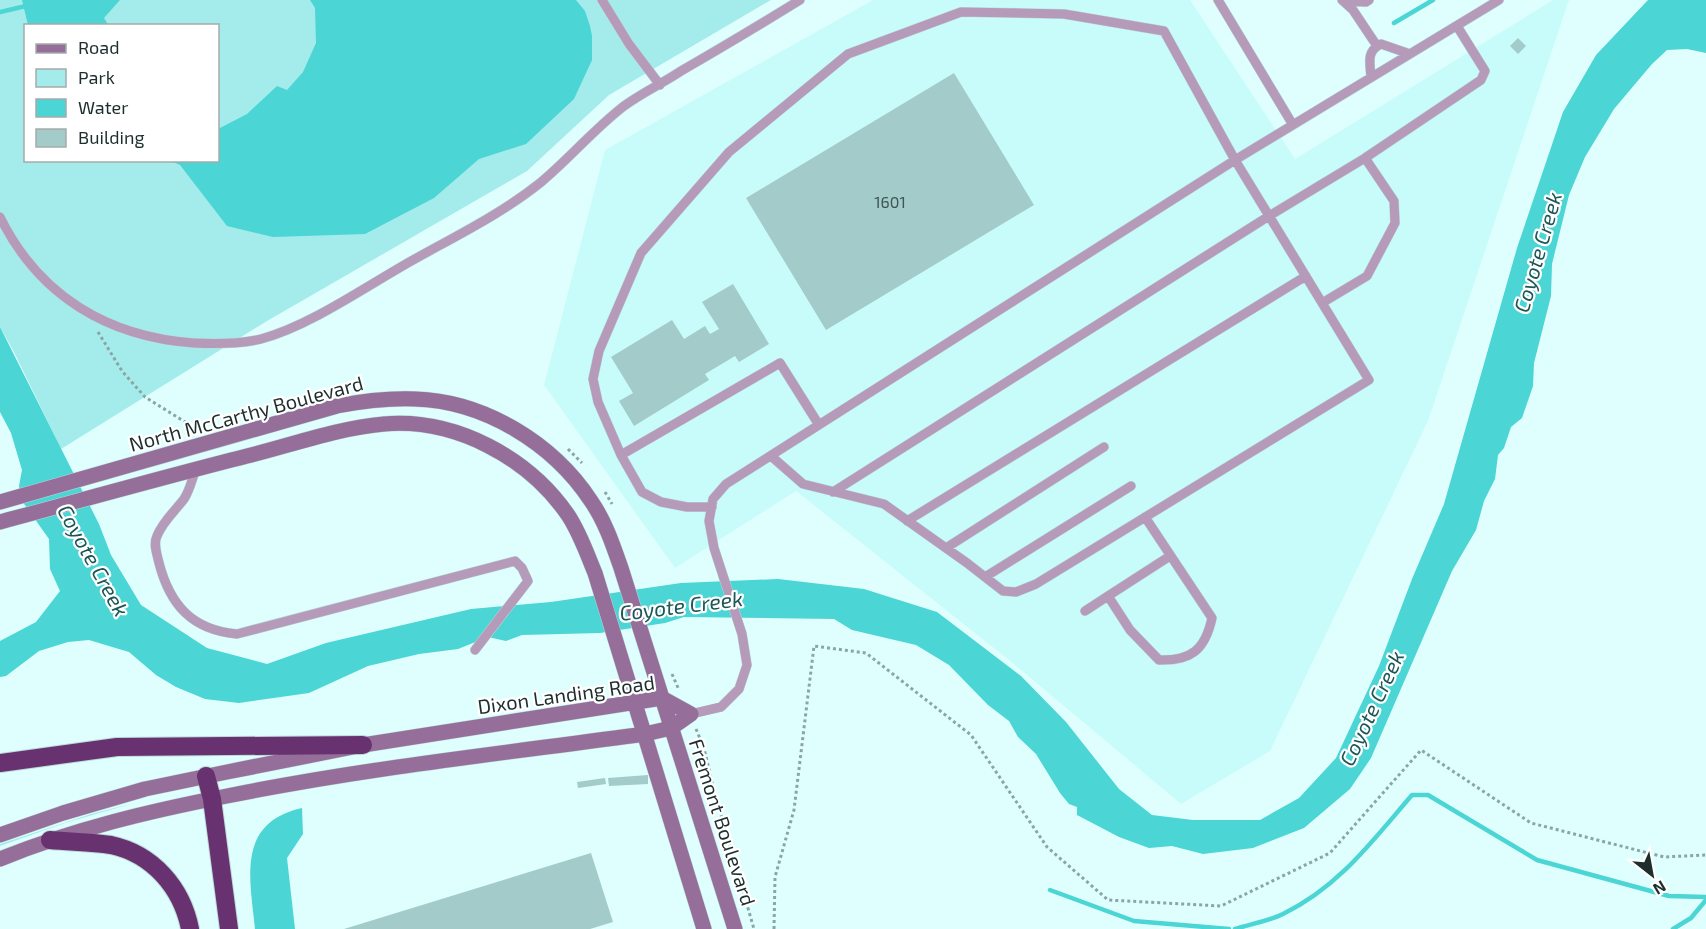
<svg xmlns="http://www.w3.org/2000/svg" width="1706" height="929" viewBox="0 0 1706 929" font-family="'Exo 2',sans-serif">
<rect width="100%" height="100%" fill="#defffe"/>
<!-- built -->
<path fill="#c8fcfa" d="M873,0h317l105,159 258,-159h16l-141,421 -158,330 -89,53 -172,-144 -213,-169 -121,77 -131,-183 61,-235z"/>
<!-- green -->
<path fill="#a3eceb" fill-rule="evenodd" d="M0,0h771l-162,95 -82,76 -260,150 -206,128 -47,-97 -14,-25zM26,26h192v134h-192z
M134,803l-69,20 -65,23v-2l91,-30z"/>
<!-- water -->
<path fill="#4bd5d4" d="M22,0h98l-16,18 5,8 -81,-1z
M310,0h266l9,11 5,15 2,10v24l-18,39 -48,45 -47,15 -45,39 -69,36 -92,3 -46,-11 -47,-61 -9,-4 47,-1v-31l29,-15 30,-28 10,4 16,-18 13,-29 -1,-35z
M1648,0h58v53l-19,-4 -20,1 -15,14 -38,45 -29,48 -16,38 -17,69 -1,32 -17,67 -1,23 -11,32 -11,9 -7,21 -6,7 -3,24 -11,22 -8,29 -24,41 -81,187 -21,31 -46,39 -51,20 -50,6 -31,-8 -23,2 -30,-11 -42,-22v-8l-8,-3 -9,-11 -24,-39 -18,-17 -9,-16 -21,-16 -39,-40 -33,-20 -64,-15 -18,-11 -150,-2 -19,6 -65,10 -78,2 -16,6 -18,-4 -30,12 -39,5 -51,12 -59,27 -70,10 -34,-4 -29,-12 -20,-12 -27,-23 -40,-12 -21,2 -29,9 -33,25 -6,1v-36l36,-19 24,-31 -10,-22 -1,-30 -27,-38 -3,-15 3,-16 -11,-37 -11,-21v-85l99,197 12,31 30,50 66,43 60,16 59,-21 145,-34 80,-7 130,-19 97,-4 86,10 73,23 84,64 45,46 53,67 33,26 41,5h67l39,-22 37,-40 43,-92 33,-87 32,-75 73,-256 46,-136 33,-57z
M302,808l1,26 -16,24 8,71h-40c-5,-51 -19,-106 47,-121z"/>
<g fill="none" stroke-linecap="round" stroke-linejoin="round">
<!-- stream -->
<path stroke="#4bd5d4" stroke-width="4.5" d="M0,12l26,-6
M1394,23l39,-23
M1050,890l84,31 95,8
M1235,929c16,-5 34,-8 48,-15 56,-27 90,-74 129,-119h16l109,65 132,36 37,1
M1673,929l18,-11 15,-18"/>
</g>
<!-- building -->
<path fill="#a2cbc9" d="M1518,38l8,8 -8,8 -8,-8z
M954,73l80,132 -208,125 -80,-132z
M733,284l36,60 -30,18 -4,-6 -30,18 4,6 -75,46 -15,-25 14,-8 -22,-36 61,-37 12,19 21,-13 5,8 9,-5 -17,-27z
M648,775v9l-39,2 -1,-8z
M605,778l1,6 -28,4 -1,-6z
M591,853l22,69 -23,7h-246z"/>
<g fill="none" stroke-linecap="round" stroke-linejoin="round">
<defs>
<path id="service" d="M602,0l27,44 31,41
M1218,0l75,125
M1342,0l11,10 24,36
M1343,1l23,1 3,-2
M1371,77c-1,-14 -5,-26 10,-33l29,10
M0,217c39,79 108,120 194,126 21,1 46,1 67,-4 49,-13 107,-54 152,-79 43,-24 88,-46 127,-77 29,-24 54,-54 84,-77 18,-13 39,-23 57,-35 40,-23 80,-47 119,-71
M1322,303l45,-27 28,-53 -1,-22 -29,-43 116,-78 4,-9 -28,-45
M621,455l159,-92 39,62
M196,469c-4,10 -6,21 -12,30 -9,12 -21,22 -27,37 -4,8 0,18 2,27 11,42 33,67 78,71l278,-73 7,7 6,13 -53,69
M833,492l436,-276 96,-58
M712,507h-25l-26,-5 -19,-10 -21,-37 -23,-53 -5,-23 6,-28 42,-98 88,-101 119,-98 113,-42 103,2 100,17 71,129 134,220 -333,204 -20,8 -13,-1 -36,-28 -83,-59 -81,-20 -32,-28
M1145,517l67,101c-7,32 -21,43 -53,42l-29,-30 -22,-34 62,-40
M907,521l399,-245
M946,548l158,-101
M985,577l146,-91
M1085,611l23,-15
M691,714l30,-7 18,-18 8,-24 -5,-31 -28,-86 -5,-27 4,-22 13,-15 509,-324 264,-160"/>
<path id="secondary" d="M0,502l337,-96c26,-5 51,-8 78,-7 69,2 138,44 176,102 14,20 22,44 30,67l114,361
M0,522c82,-22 164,-45 247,-66 45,-11 91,-28 137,-32 71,-6 144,33 184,91 12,18 19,39 27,58l109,356
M0,835l63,-22 82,-24 82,-17 136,-27 299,-47 29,16 -20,14 -26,6c-139,19 -280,34 -418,62 -77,15 -153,33 -227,63"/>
<path id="motorway" d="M0,763l117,-16 246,-2
M206,776l6,23 17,130
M50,840c20,2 41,2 61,5 42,9 71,43 79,84"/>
</defs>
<!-- service casing -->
<use href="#service" stroke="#bbd9d8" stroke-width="10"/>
<!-- secondary casing -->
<use href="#secondary" stroke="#bbd9d8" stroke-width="16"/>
<!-- motorway casing -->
<use href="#motorway" stroke="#bbd9d8" stroke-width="20"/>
<!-- path -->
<path stroke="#8ba5a4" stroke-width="3" stroke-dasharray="3 3" stroke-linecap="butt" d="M98,332l24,39 23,26 53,33
M568,449l14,14
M605,492l7,12
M672,674l7,16
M696,729l8,19 10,43 40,138
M774,929l1,-52 19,-67 20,-164 52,7 105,82 76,112 61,53 113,6 109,-53 91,-103 110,73 133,34 42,-2"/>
<!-- service -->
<use href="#service" stroke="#b69ab9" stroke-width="9"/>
<!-- secondary -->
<use href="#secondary" stroke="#956e9a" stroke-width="15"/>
<!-- motorway -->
<use href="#motorway" stroke="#68316f" stroke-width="18"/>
</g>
<g text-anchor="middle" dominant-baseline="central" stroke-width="4.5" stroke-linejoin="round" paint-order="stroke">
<!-- number labels -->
<g font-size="16" fill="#3f5554">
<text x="890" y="201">1601</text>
</g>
<!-- street labels -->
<g font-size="20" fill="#1e2e2d" stroke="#fff">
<text transform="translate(246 413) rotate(-15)">North McCarthy Boulevard</text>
<text transform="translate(566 694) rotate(-8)">Dixon Landing Road</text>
<text transform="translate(723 822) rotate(72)">Fremont Boulevard</text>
</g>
<!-- water labels -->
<g font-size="21" font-style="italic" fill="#1c5655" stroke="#fff">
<text transform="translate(1537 252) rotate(-74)">Coyote Creek</text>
<text transform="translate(94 560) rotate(61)">Coyote Creek</text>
<text transform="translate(681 605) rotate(-7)">Coyote Creek</text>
<text transform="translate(1371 708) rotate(-65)">Coyote Creek</text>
</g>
</g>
<!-- legend -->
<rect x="24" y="24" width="195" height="138" fill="#ffffff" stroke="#a5abab" stroke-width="1.5"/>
<rect x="36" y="44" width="30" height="9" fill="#956e9a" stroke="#a5abab" stroke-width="1.5"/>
<text x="78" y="54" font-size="18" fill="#1e2e2d">Road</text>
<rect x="36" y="69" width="30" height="18" fill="#a3eceb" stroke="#a5abab" stroke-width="1.5"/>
<text x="78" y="84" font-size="18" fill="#1e2e2d">Park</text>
<rect x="36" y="99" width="30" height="18" fill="#4bd5d4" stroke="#a5abab" stroke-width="1.5"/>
<text x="78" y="114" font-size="18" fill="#1e2e2d">Water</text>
<rect x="36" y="129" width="30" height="18" fill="#a2cbc9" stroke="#a5abab" stroke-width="1.5"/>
<text x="78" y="144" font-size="18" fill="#1e2e2d">Building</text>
<!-- north arrow -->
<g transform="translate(1652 875) rotate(149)" stroke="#ffffff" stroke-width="4.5" paint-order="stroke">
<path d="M0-4.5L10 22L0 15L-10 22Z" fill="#1e2e2d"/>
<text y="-9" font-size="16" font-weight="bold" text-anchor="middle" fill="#1e2e2d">N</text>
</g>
</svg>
